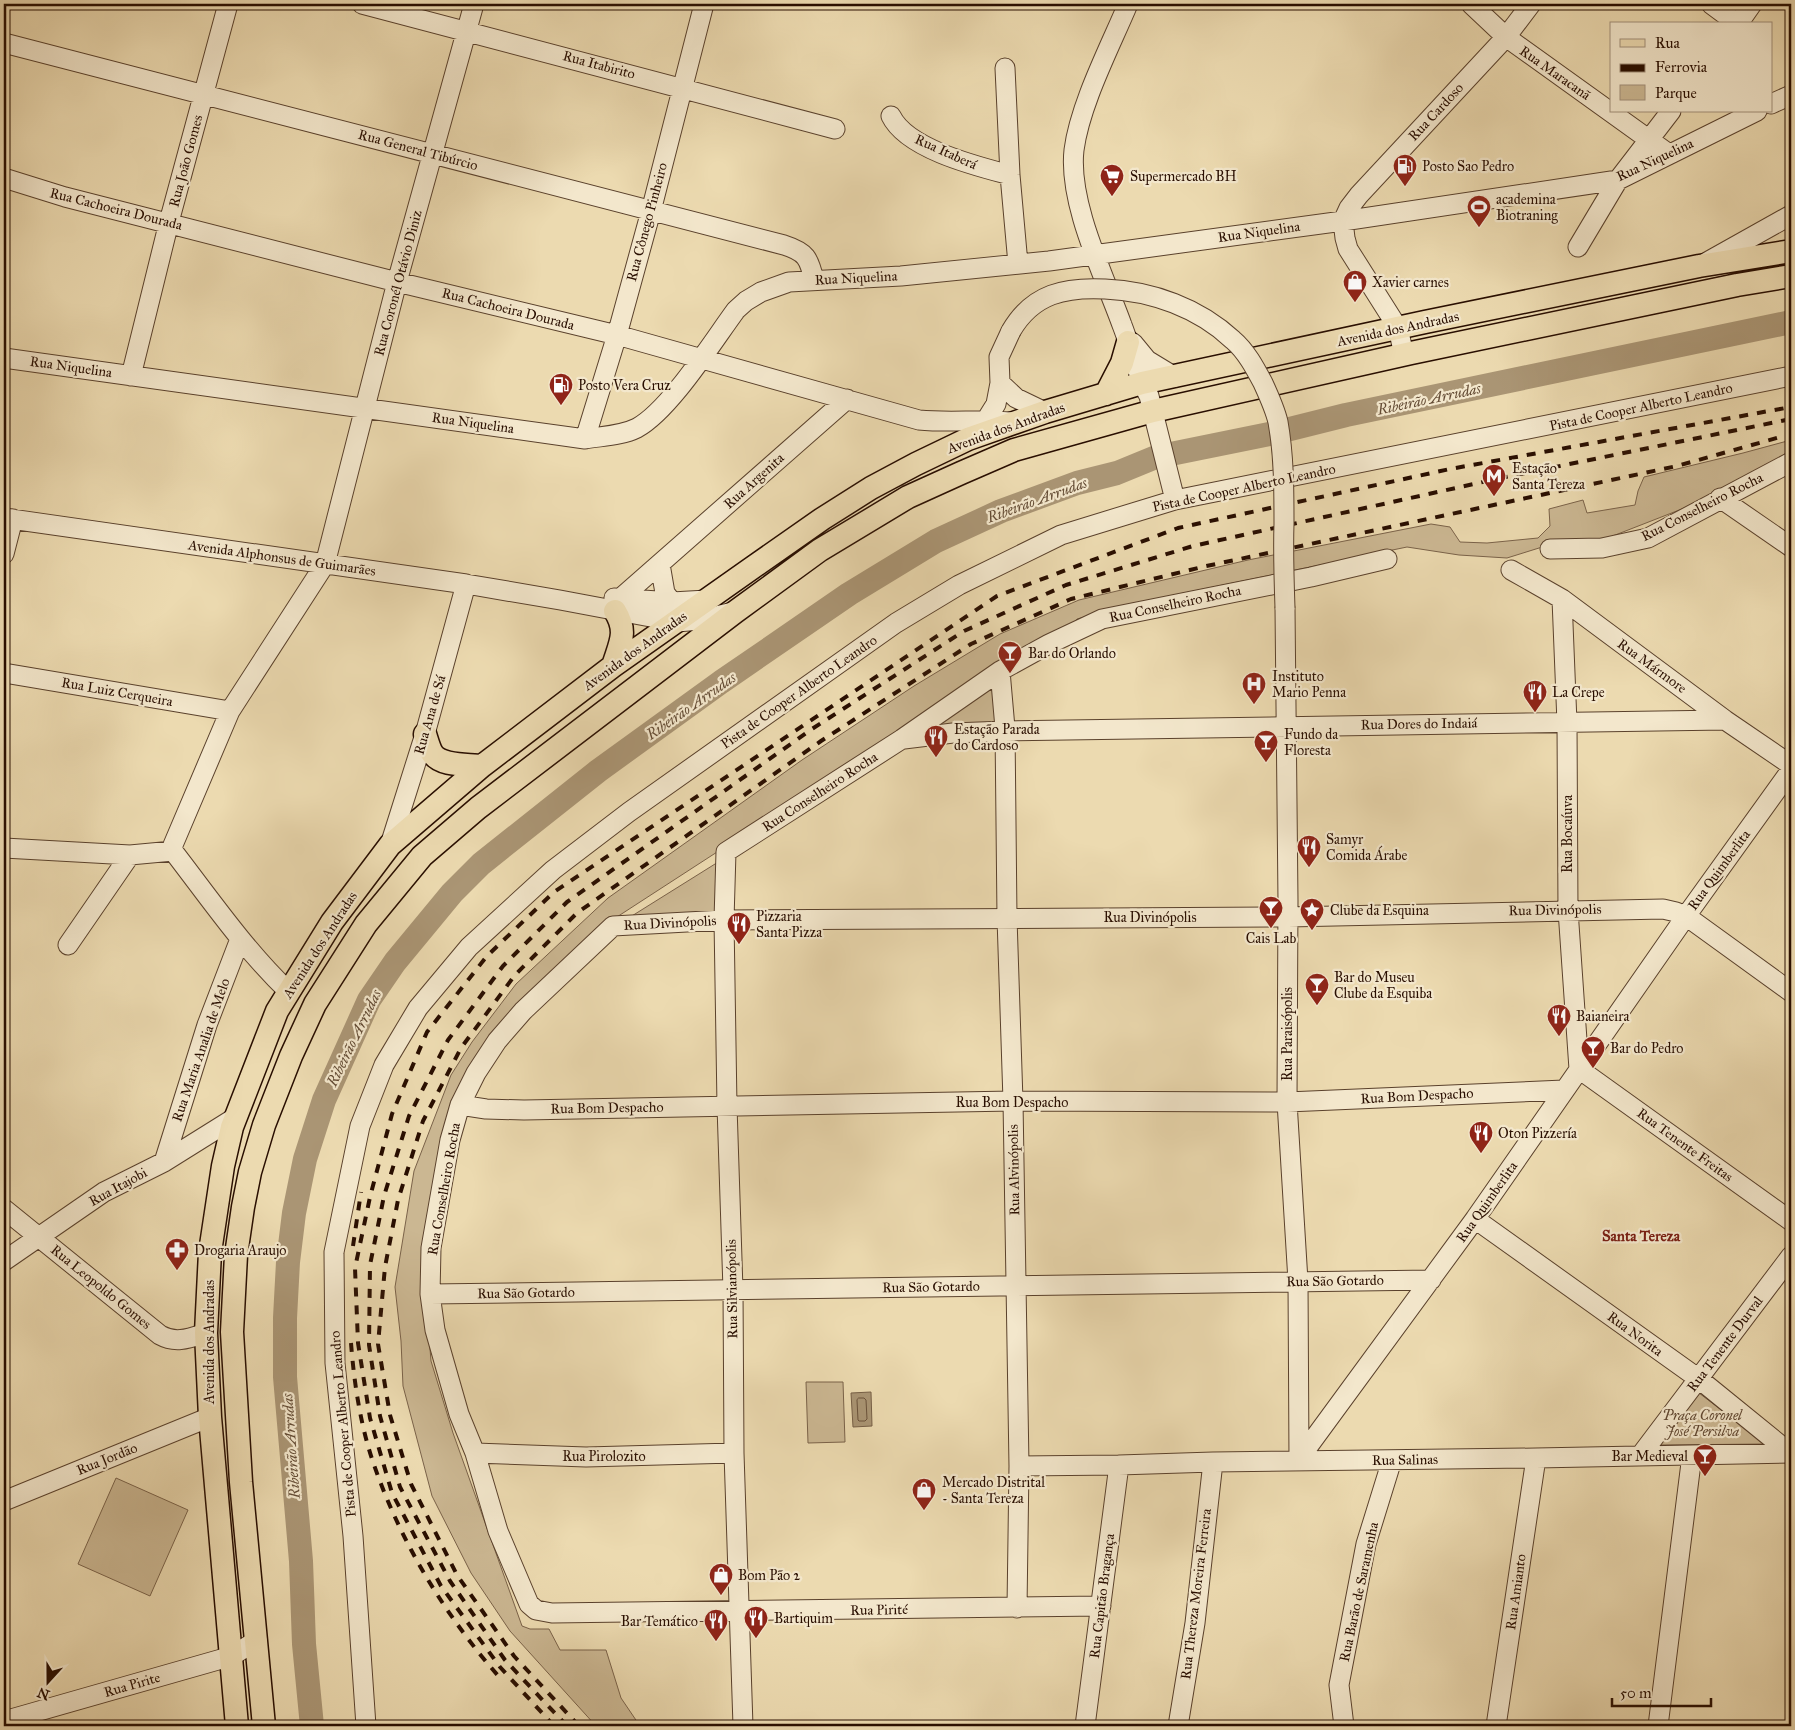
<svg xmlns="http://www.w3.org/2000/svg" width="1795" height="1730" viewBox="0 0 1795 1730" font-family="'IM FELL Great Primer',serif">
<rect width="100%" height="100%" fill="#ecdab0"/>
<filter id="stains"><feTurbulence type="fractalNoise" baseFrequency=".004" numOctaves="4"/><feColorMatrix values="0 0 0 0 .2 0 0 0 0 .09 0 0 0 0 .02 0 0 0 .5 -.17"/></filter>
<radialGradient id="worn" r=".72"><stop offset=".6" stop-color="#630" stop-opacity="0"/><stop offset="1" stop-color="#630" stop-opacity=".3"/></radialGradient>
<!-- green -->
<path fill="#cbb792" stroke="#7a6249" d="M1791,440v17l-104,50 -82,32 -50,4 -48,15 -48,-3 -52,-8 -276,57 -54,15 -9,9 -172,108 -293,190 -146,178 -32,183 6,74 22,72 69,193 8,3h19l11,21h46l15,48 19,28h-44l-86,-95 -39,-58 -39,-77 -29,-110 -2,-45 -6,-54 19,-116 37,-96 21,-33 44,-58 92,-86 194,-138 112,-74 86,-52 79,-34 169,-40 183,-36 19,3 10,15 27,1 51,-5 12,-12 -1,-17 34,-9 4,13 48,-8 3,-14 6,-14 99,-24z
M998,679l3,46 -87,9z
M723,859l-2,59 -102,6z
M806,1382h37l2,60 -37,1z
M1699,1393l67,51 -109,1z
M116,1478l72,32 -38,86 -72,-32z"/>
<!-- water -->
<path fill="#aa9574" stroke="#765f46" d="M871,1392l1,34 -19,1 -2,-34z"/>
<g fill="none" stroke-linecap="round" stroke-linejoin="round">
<!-- shore -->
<path stroke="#6a523a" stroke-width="1" d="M859,1398h5l2,2 1,19 -2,2h-6l-1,-1 -1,-20z"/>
<!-- river -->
<path stroke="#aa9574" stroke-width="24" d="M312,1726l-8,-82 -3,-83 -16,-184v-59l3,-56 6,-49 11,-54 19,-59 45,-100 26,-38 57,-69 29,-29 117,-93 123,-89 128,-88 87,-53 65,-30 76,-28 40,-10 39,-16 118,-24 72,-18 445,-93"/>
<defs>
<path id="minor" d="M362,4l473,125
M1128,4c-18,43 -48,100 -54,146 -6,53 30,125 48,175 9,23 15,49 27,71l26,104
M1471,4l35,33 163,117
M1711,4l27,20 14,-20
M4,43l780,202c22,7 25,13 30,35
M1005,68l5,107 8,89
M1771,104l20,-9
M891,116c16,33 85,50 119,59
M4,178l61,19 332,85 220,53 302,85c31,3 63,-1 94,2
M1578,247l40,-67 53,-69
M1707,262l84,-47
M1133,343l14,17 28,17
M1404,355l-6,-27 -50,-79 -3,-11 -2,-17 6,-13 10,-13 147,-158 25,-33
M4,358l581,81c17,-3 36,-3 52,-11 33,-18 76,-87 99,-118l10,-9 15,-9 28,-10 112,-6 148,-15 294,-40 275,-41 139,-69
M131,376l38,-154 59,-218
M1000,383l16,15 29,14
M986,420l10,-16 4,-21 -1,-26 12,-26
M585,439l32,-104 34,-124 53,-207
M1720,498l71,49
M4,518l462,66 94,16 117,22 23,-2 33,-8
M1550,549l52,-1 46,-10 143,-76
M4,554l9,-35
M660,564l5,29 7,9
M1511,570l51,29 163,121 66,45
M622,597l225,-198
M614,598l58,4 35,-2
M1562,599l5,124 1,187 11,159 212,152
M1285,608l3,293 -1,201 11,179 1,180
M1000,671l5,57 2,190 6,183 6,365 -2,142
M4,673l226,38
M904,739l49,-6 52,-2 720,-11
M390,845l35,-111 41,-150
M4,848l126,7 43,-4
M68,945l62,-90
M289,992c-44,-42 -79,-93 -116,-141v-6l57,-134 95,-147 72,-282 77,-278
M460,1105l26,4 38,1 489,-9 274,1 277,-12
M164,1162l43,-137 33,-86
M4,1209l156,126c16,9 30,3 46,-2
M1475,1219l224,160 91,74
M4,1261l100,-69 60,-30 72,-45
M430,1294l1001,-14
M475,1453l111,4 148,-4
M1640,1456l151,-200
M1299,1459l176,-240 211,-303 105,-146
M1019,1466l100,-1 94,-3 323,-4 255,-5
M4,1501l206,-84
M1101,1606l-549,7 -16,-3 -7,-6 -31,-73 -23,-78 -16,-39 -24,-84 -5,-36 1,-46 19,-108 10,-35 16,-32 21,-32 26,-30 90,-85 111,-6 564,-3 375,-8 13,3 10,4 105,76
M4,1721l228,-65 25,-16
M366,1726l-13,-190 -18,-173 -1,-111 26,-126 24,-61 34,-57 51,-61 84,-77 76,-58 267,-189 63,-38 102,-50 114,-35 616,-124
M743,1726l-9,-273 -1,-163 -6,-184 -3,-186 2,-68 176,-113 98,-68 49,-27 53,-25 209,-42 76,-18
M1085,1726l34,-261
M1178,1726l17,-103 18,-161
M1344,1726l-5,-41 27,-141 26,-84
M1496,1726l40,-268
M1658,1726l34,-271"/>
<path id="major" d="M1106,394l16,-31 6,-21
M613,666c7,-23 15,-34 2,-55
M425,734c2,6 4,14 7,19 9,14 36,11 50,13
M237,1726l-27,-309 -4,-84 4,-81 13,-86 9,-39 45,-116 55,-89 58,-77 92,-79 131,-100 139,-98 70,-49 49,-31 45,-24 52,-25 77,-27 97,-29 283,-61 274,-56 92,-15
M264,1726l-23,-244 -9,-150 4,-77 7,-48 7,-35 14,-47 27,-69 24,-52 51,-80 56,-68 56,-48 257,-196 85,-62 88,-53 53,-24 53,-23 139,-39 258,-58 326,-68 54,-9"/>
</defs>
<!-- minor casing -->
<use href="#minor" stroke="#5a412c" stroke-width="21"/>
<!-- major casing -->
<use href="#major" stroke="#290e00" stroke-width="25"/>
<!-- minor -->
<use href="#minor" stroke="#f3e7cc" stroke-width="19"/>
<!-- major -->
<use href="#major" stroke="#ecdab0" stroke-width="22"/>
<!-- rail -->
<path stroke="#290e00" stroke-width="4" stroke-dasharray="9 9" stroke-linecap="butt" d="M353,1246l8,-54
M351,1343c3,39 9,79 21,116 27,81 73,157 129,220
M554,1726l-54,-59 -59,-81 -49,-93 -22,-75 -12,-75 -3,-75 15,-71 22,-83 35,-82 60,-76 67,-64 443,-296 181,-68 272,-59 341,-62
M567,1726l-62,-66 -55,-79 -50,-94 -20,-71 -11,-71 1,-80 14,-69 25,-80 39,-76 55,-74 64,-64 245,-173 152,-98 102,-46 127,-39 308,-68 290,-59
M579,1726l-65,-70 -57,-81 -46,-91 -21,-69 -12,-71 7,-77 13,-67 25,-79 38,-73 54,-73 62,-62 244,-172 150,-97 100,-45 131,-32 475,-101 114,-32"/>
<defs>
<path id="minor-bridge" d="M1011,331c22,-38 55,-44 94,-42 47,2 94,19 128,51 13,11 22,28 30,43 6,13 12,26 15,39 6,34 6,68 6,102 -1,28 0,56 1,84"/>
</defs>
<!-- minor-bridge casing -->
<use href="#minor-bridge" stroke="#5a412c" stroke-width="21" stroke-linecap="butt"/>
<!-- minor-bridge -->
<use href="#minor-bridge" stroke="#f3e7cc" stroke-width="19"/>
</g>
<!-- icons -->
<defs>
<symbol id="fuel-pin" viewBox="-11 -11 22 30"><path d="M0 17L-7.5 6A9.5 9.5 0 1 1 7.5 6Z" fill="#8f2418" stroke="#f3e7cc"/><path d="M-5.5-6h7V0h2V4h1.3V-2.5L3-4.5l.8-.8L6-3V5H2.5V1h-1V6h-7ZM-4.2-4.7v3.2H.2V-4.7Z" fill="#fff"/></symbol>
<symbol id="supermarket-pin" viewBox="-11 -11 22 30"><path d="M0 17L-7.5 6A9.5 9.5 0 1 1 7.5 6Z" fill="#8f2418" stroke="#f3e7cc"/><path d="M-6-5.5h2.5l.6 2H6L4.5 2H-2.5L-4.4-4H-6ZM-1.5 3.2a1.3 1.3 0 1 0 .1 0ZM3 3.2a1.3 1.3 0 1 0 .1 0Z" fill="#fff"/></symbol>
<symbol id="stadium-pin" viewBox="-11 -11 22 30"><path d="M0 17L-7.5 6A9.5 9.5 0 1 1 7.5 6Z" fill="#8f2418" stroke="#f3e7cc"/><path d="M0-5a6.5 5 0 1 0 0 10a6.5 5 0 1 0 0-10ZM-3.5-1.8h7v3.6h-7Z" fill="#fff"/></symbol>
<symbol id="shop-pin" viewBox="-11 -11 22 30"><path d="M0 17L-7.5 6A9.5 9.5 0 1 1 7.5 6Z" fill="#8f2418" stroke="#f3e7cc"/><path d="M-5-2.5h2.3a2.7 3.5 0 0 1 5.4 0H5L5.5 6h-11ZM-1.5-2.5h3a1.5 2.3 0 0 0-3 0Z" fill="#fff"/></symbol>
<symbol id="metro-pin" viewBox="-11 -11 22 30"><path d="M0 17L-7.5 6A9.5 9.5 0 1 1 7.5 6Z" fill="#8f2418" stroke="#f3e7cc"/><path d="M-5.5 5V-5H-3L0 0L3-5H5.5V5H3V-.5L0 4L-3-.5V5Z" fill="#fff"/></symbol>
<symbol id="bar-pin" viewBox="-11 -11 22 30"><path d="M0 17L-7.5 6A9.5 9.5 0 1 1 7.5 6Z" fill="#8f2418" stroke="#f3e7cc"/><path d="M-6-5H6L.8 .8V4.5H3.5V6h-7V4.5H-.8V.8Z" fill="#fff"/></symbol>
<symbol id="hospital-pin" viewBox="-11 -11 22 30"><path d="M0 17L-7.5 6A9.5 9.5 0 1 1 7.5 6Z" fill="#8f2418" stroke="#f3e7cc"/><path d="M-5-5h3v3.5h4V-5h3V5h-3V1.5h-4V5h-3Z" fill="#fff"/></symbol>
<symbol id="restaurant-pin" viewBox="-11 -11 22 30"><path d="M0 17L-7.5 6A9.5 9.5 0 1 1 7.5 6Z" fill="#8f2418" stroke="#f3e7cc"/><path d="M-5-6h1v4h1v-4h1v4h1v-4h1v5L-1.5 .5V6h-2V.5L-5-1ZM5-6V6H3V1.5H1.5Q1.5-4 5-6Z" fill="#fff"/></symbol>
<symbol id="sight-pin" viewBox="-11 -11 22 30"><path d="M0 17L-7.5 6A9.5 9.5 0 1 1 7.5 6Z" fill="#8f2418" stroke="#f3e7cc"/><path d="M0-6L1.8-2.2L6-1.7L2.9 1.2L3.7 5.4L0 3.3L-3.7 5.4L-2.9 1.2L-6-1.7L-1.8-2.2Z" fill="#fff"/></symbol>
<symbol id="pharmacy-pin" viewBox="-11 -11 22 30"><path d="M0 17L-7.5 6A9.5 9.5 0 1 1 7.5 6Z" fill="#8f2418" stroke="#f3e7cc"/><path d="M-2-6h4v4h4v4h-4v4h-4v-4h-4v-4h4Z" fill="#fff"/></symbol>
</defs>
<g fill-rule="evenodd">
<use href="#fuel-pin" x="1391" y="152" width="28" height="38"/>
<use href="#supermarket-pin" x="1098" y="162" width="28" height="38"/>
<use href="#stadium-pin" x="1465" y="193" width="28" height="38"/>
<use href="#shop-pin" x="1341" y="268" width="28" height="38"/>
<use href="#fuel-pin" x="547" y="371" width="28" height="38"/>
<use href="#metro-pin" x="1480" y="462" width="28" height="38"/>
<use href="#bar-pin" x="996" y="639" width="28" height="38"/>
<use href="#hospital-pin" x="1240" y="670" width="28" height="38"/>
<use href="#restaurant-pin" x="1521" y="678" width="28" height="38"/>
<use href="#restaurant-pin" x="922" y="723" width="28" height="38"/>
<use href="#bar-pin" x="1252" y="728" width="28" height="38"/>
<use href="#restaurant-pin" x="1295" y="833" width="28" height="38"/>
<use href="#bar-pin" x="1257" y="894" width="28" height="38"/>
<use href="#sight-pin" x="1298" y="896" width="28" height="38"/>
<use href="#restaurant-pin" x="725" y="910" width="28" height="38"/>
<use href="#bar-pin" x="1303" y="971" width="28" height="38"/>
<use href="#restaurant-pin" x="1545" y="1002" width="28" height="38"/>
<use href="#bar-pin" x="1579" y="1034" width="28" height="38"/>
<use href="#restaurant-pin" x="1467" y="1119" width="28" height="38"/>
<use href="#pharmacy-pin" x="163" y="1236" width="28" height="38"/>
<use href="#bar-pin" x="1691" y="1442" width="28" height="38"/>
<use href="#shop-pin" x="910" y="1476" width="28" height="38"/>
<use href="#shop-pin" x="707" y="1561" width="28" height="38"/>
<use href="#restaurant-pin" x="742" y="1604" width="28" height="38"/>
<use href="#restaurant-pin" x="702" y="1607" width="28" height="38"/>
</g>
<g text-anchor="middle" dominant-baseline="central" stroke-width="4.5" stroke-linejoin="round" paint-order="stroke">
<!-- street labels -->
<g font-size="14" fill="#290e00" stroke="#f3e7cc">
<text transform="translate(599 65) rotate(15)">Rua Itabirito</text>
<text transform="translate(1555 73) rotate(35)">Rua Maracanã</text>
<text transform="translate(1436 112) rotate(-47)">Rua Cardoso</text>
<text transform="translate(418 150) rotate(15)">Rua General Tibúrcio</text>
<text transform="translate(946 152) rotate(24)">Rua Itaberá</text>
<text transform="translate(1655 160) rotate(-25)">Rua Niquelina</text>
<text transform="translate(186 161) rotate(-75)">Rua João Gomes</text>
<text transform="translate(116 209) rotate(14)">Rua Cachoeira Dourada</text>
<text transform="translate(647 222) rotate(-75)">Rua Cônego Pinheiro</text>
<text transform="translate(1259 232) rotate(-8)">Rua Niquelina</text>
<text transform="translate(856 278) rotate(-3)">Rua Niquelina</text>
<text transform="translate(398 283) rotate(-75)">Rua Coronél Otávio Diniz</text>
<text transform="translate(508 309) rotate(14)">Rua Cachoeira Dourada</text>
<text transform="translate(1398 329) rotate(-12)">Avenida dos Andradas</text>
<text transform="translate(71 367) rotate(8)">Rua Niquelina</text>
<text transform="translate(1641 407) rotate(-12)">Pista de Cooper Alberto Leandro</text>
<text transform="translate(473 423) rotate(8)">Rua Niquelina</text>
<text transform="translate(1006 428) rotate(-20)">Avenida dos Andradas</text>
<text transform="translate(754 481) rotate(-42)">Rua Argenita</text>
<text transform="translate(1244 488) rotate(-12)">Pista de Cooper Alberto Leandro</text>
<text transform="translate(1702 507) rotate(-27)">Rua Conselheiro Rocha</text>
<text transform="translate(282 558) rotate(8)">Avenida Alphonsus de Guimarães</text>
<text transform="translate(1175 604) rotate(-12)">Rua Conselheiro Rocha</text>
<text transform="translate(635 651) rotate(-36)">Avenida dos Andradas</text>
<text transform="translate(1652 666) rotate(36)">Rua Mármore</text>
<text transform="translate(117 692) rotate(10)">Rua Luiz Cerqueira</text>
<text transform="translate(799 692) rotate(-35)">Pista de Cooper Alberto Leandro</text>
<text transform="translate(430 715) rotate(-74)">Rua Ana de Sá</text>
<text transform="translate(1419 724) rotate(-1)">Rua Dores do Indaiá</text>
<text transform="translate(820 792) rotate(-33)">Rua Conselheiro Rocha</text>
<text transform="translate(1567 834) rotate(-90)">Rua Bocaíuva</text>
<text transform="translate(1719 870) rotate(-54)">Rua Quimberlita</text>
<text transform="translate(1555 910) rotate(-1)">Rua Divinópolis</text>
<text x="1150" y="917">Rua Divinópolis</text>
<text transform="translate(670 923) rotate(-3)">Rua Divinópolis</text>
<text transform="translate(320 945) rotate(-57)">Avenida dos Andradas</text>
<text transform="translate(1287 1034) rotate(-90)">Rua Paraisópolis</text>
<text transform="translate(201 1050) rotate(-71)">Rua Maria Analia de Melo</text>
<text transform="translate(1417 1096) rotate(-3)">Rua Bom Despacho</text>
<text x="1012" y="1102">Rua Bom Despacho</text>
<text transform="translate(607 1108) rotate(-1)">Rua Bom Despacho</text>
<text transform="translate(1685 1145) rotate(36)">Rua Tenente Freitas</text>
<text transform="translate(1014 1170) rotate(-91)">Rua Alvinópolis</text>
<text transform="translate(118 1187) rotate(-29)">Rua Itajobi</text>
<text transform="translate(444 1189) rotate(-80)">Rua Conselheiro Rocha</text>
<text transform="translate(1487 1202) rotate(-55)">Rua Quimberlita</text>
<text transform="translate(1335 1281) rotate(-1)">Rua São Gotardo</text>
<text transform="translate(101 1287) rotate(39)">Rua Leopoldo Gomes</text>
<text transform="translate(931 1287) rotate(-1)">Rua São Gotardo</text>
<text transform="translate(732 1289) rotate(-91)">Rua Silvianópolis</text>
<text transform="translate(526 1293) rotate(-1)">Rua São Gotardo</text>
<text transform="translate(1635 1334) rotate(36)">Rua Norita</text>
<text transform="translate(209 1342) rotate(-90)">Avenida dos Andradas</text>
<text transform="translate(1725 1344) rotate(-53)">Rua Tenente Durval</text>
<text transform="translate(343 1424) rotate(-95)">Pista de Cooper Alberto Leandro</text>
<text x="604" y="1456">Rua Pirolozito</text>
<text transform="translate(107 1459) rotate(-22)">Rua Jordão</text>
<text transform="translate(1405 1460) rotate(-1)">Rua Salinas</text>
<text transform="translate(1359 1592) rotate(-78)">Rua Barão de Saramenha</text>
<text transform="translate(1516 1592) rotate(-82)">Rua Amianto</text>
<text transform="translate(1196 1594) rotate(-83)">Rua Thereza Moreira Ferreira</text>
<text transform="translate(1102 1596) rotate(-83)">Rua Capitão Bragança</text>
<text transform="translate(879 1610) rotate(-1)">Rua Pirité</text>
<text transform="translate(132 1685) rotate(-16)">Rua Pirite</text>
</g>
<!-- poi labels -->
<g font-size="14" fill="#290e00" stroke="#f3e7cc" text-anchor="start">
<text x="1422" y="166">Posto Sao Pedro</text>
<text x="1130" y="176">Supermercado BH</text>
<text x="1496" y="199">academina<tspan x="1496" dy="16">Biotraning</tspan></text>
<text x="1372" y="282">Xavier carnes</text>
<text x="578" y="385">Posto Vera Cruz</text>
<text x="1512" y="468">Estação<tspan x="1512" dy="16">Santa Tereza</tspan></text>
<text x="1028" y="653">Bar do Orlando</text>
<text x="1272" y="676">Instituto<tspan x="1272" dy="16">Mario Penna</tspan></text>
<text x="1552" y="692">La Crepe</text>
<text x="954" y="729">Estação Parada<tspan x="954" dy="16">do Cardoso</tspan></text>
<text x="1284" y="734">Fundo da<tspan x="1284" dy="16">Floresta</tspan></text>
<text x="1326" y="839">Samyr<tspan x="1326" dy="16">Comida Árabe</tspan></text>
<text x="1330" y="910">Clube da Esquina</text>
<text x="756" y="916">Pizzaria<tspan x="756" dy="16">Santa Pizza</tspan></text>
<text x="1271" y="938" text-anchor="middle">Cais Lab</text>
<text x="1334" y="977">Bar do Museu<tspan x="1334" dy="16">Clube da Esquiba</tspan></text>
<text x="1576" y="1016">Baianeira</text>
<text x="1610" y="1048">Bar do Pedro</text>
<text x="1498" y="1133">Oton Pizzería</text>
<text x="194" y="1250">Drogaria Araujo</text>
<text x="1688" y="1456" text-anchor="end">Bar Medieval</text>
<text x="942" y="1482">Mercado Distrital<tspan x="942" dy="16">- Santa Tereza</tspan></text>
<text x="738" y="1575">Bom Pão 2</text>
<text x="774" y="1618">Bartiquim</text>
<text x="698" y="1621" text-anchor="end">Bar Temático</text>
</g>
<!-- park labels -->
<g font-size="14" font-style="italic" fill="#624933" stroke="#f3e7cc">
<text x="1702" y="1415">Praça Coronel<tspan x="1702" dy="16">José Persilva</tspan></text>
</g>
<!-- water labels -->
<g font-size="15" font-style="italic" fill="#634b34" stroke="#f3e7cc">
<text transform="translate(1429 399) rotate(-12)">Ribeirão Arrudas</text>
<text transform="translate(1037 500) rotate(-20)">Ribeirão Arrudas</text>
<text transform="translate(691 706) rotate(-35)">Ribeirão Arrudas</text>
<text transform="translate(354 1038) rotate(-64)">Ribeirão Arrudas</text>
<text transform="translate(291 1446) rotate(-94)">Ribeirão Arrudas</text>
</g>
<!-- neighbourhood labels -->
<g font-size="15" font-weight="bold" fill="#7a1f14" stroke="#f3e7cc">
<text x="1641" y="1236">Santa Tereza</text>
</g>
</g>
<!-- margin -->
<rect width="1795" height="1730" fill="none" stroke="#ecdab0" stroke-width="20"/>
<rect x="5" y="5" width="1785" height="1720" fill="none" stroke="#290e00" stroke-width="2.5"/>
<rect x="10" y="10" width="1775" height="1710" fill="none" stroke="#290e00"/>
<!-- legend -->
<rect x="1610" y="22" width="162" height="90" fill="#f3e7cc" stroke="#a2907a"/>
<rect x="1620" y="39" width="25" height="8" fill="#ecdab0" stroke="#a2907a"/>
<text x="1655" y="48" font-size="15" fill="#290e00">Rua</text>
<rect x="1620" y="64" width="25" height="8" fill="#290e00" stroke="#a2907a"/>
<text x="1655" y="72" font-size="15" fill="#290e00">Ferrovia</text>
<rect x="1620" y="85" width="25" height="15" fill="#cbb792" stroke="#a2907a"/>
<text x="1655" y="98" font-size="15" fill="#290e00">Parque</text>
<!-- north arrow -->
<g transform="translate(48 1682) rotate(201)" stroke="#f3e7cc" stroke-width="4" paint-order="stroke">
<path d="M0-4L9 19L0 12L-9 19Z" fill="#290e00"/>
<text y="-8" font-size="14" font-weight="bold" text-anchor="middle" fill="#290e00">N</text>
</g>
<!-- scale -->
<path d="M1612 1698v8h99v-8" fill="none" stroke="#290e00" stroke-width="2.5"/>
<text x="1620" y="1698" font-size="15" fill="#290e00" stroke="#f3e7cc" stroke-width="4" paint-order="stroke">50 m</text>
<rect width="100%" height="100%" filter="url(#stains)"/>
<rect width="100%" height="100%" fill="url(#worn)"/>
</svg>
